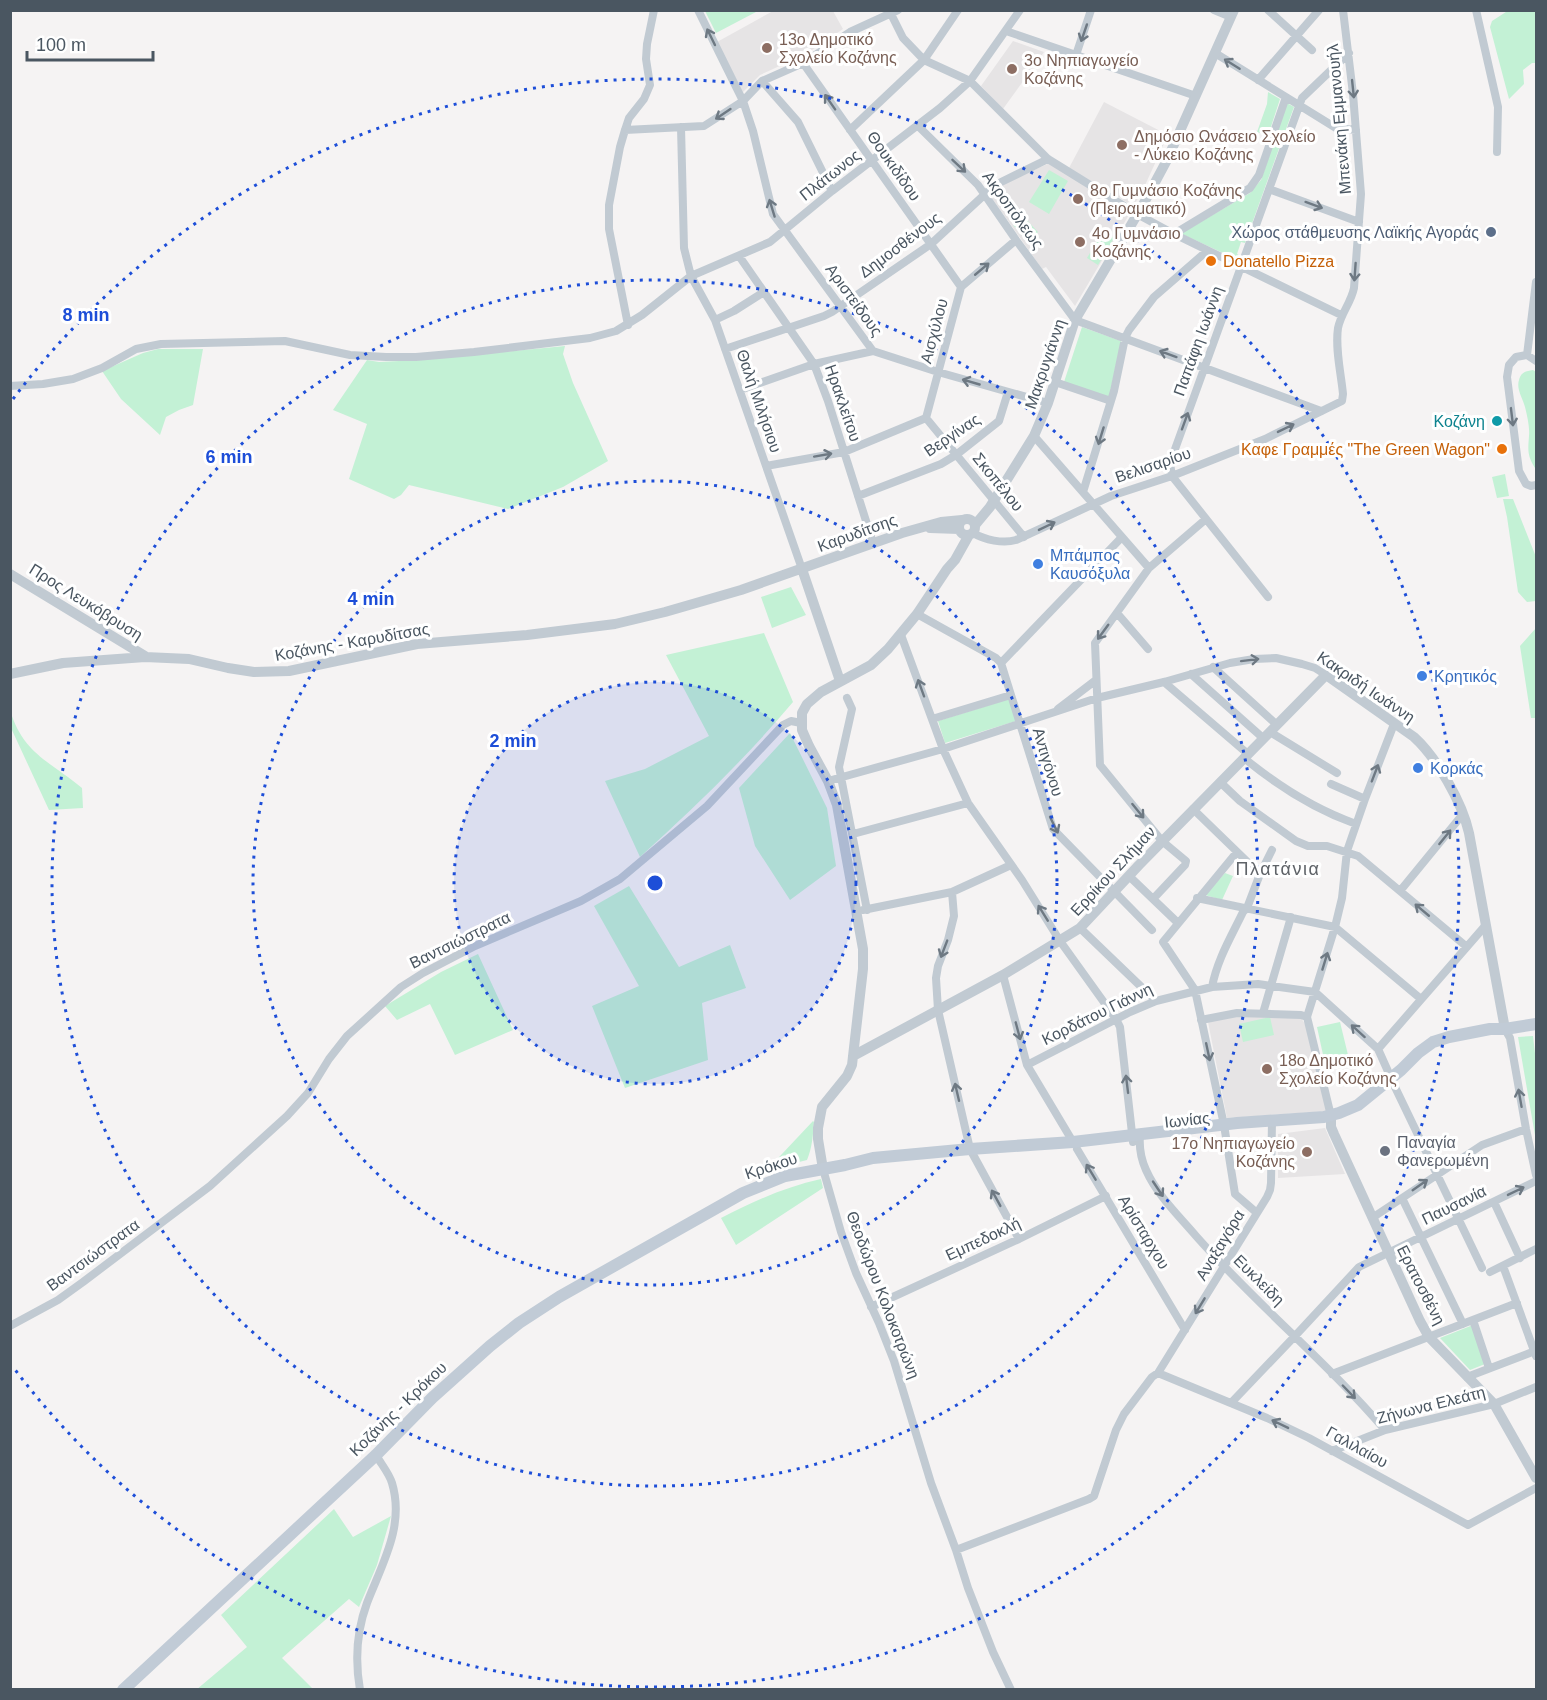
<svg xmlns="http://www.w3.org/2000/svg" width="1547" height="1700" viewBox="0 0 1547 1700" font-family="Helvetica,sans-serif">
<rect width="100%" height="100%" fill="#f5f3f3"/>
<!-- education -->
<path fill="#e6e4e5" d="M773,11h60l10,18 -37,25 -46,21 -17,17 -26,-50z
M1013,41l31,11 -41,57 -22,-23z
M1104,102l64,33 -27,59 -8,12 -64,-38z
M1050,163l80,50 -55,93 -29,-39 -4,2 -53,-75 8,-8z
M1239,1016l62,2 6,9 21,84 -101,7 -19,-96z
M1325,1128l20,46 -67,4v-44z"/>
<!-- green -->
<path fill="#c3f1d5" d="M1509,10l27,1v52h-4l-9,7 1,14 -15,15 -19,-72 2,-6z
M755,11l1,1 -40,21 -11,-22z
M1268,92l12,7 -12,37 -11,-4 10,-28z
M1287,103l7,4 -49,136 -4,-1 -4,12 3,2 -2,4 -56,-26v-1l68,-40 11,-13z
M1049,170l19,11 -19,33 -20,-12z
M1023,216l15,16 -10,9 -15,-16z
M1103,231l11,7 -16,27 -11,-7z
M1082,327l39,14 -12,56 -45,-15z
M565,346l-2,8 10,29 35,78 -45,26 -55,22 -99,-24 -8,10 -7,4 -45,-20 18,-55 -34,-14 34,-50 12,2 40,-2z
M158,349h45l-10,56 -14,5 -13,7 -6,18 -39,-36 -19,-28 41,-18z
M1533,370l3,2v96h-1c-8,-13 -7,-18 -6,-32 1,-8 -2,-21 -4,-29 -2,-8 -9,-18 -6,-27 2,-8 7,-9 14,-10z
M1505,474l4,22 -12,2 -5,-21z
M1503,499h10l23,58v44l-9,1 -9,-10 -11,-75z
M791,587l15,28 -34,13 -11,-31z
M1536,628v90h-5l-11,-72z
M764,633l29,69c-47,56 -99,106 -153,155l-35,-76 40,-12 64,-33 -43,-81z
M1009,699l7,22 -71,22 -7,-22z
M10,710c13,44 41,52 72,78l1,20 -34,2 -38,-82z
M790,733l37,75 9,58 -46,34 -35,-54 -16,-58z
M1225,873l8,3 -11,24 -17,-5z
M629,886l50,81 51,-22 16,43 -44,15 6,57 -83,28 -33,-82 47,-20 -45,-80z
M478,954l35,76 -58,25 -25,-51 -33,16 -12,-14 56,-34z
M1270,1017l4,18 -31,7 -4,-18z
M1340,1022l9,37 -24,5 -8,-37z
M1533,1036l3,26v79l-18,-104z
M813,1121l1,1c-1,14 -2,26 -7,38l-28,7 -14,5z
M821,1179l2,9 -87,57 -15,-27c33,-17 64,-31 100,-39z
M1473,1325l12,39 -15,6 -30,-32z
M334,1509l19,28 38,-21 -14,49 -18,42 -10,-8 -67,59 31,31 -117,1 51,-43 -26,-32z"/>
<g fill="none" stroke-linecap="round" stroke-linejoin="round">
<!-- minor -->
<path stroke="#c1cad2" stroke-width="8" d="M698,10l45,91 10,30 20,83 100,137 65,21 110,31
M1214,10l17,7
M1268,10l44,40
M1476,10l22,97 -1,45
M891,14l12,24 21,22 46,21 78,78 89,55 37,20 167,81
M1006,31l190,65
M1215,53l121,75 20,2
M1076,55l15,-45
M803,63l158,224
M1258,80l61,-70
M762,81l36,41 34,69
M917,125l61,60 38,55 59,80 246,91
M681,127l3,121 7,28 24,44 87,249
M625,130l79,-4 39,-25 19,-20 41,-18 47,-31 48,-22
M850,130l74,-70 34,-50
M1269,189l90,33
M1174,234l76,-46 9,-13 27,-78
M739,256l75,108 14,37 45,142
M715,320l19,-9 30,-19
M628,325l-19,-96v-24l11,-58 5,-17 4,-12 15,-19 6,-14 -4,-26 1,-15 7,-34
M725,349l99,-33 8,-4 99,-68 64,-59 53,-26
M1527,355l9,-73
M1536,361l-9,-6 -11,2 -7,8 -2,12 12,94 7,13 5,2 5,-1
M1055,382l56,19
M10,386l33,-2 30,-5 29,-11 34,-19 25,-5 124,-3 65,14 36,2h30l58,-5 116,-14 26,-7 26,-16 49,-39 79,-34 62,-51 108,-83 30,-27 50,-71
M740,390l74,-26 59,-13
M926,418l35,-131 55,-47
M926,418l98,119
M1034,436l115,132
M766,466l78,-14 82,-34
M1083,492l31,-101 11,-53 4,-8 25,-33 53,-46
M858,496l83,-32 15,-9 43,-34 9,-29
M973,533c12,7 30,11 43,7l95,-44 61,-20 93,-37 77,-38 1,-7c-2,-21 -8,-45 -5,-66 3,-15 13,-25 16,-40l7,-94 -8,-100 -10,-84
M1268,597l-96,-121 -2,-13 132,-365 47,-45
M1117,613l31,36
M917,614l79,44 5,5 52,166 99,101
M901,635l42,114 25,54 54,77 38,61 56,78 4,8 13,115
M1001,663l121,-126
M1213,667l64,58
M1191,674l72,64
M1164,682l84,72
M847,698l5,11 -13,58 28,143
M1058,709l38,-29
M932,719l79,-24
M1270,732l67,41
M1244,758c34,28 70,51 112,66
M828,781l115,-32 154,-51 67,-16 66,-19 24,-4 22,-1 26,6 13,4 11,7
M1220,782l20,19 56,40 12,5h19l31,10 109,91
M1331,784l34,15
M1193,809l67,65
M853,834l115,-31
M1237,852l-74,90 32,48 29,135 11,69 22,19
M1129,876l49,47
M1400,891l63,-77
M952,892l2,24 -6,24 -10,26 -2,12 2,32 32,139 49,90
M1197,898l138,29 86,72
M1153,899l32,-34 1,-4 -24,-20 -62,-76 -5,-122 54,-75 57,-49
M863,910l89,-18 59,-27
M1080,928l76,73
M1003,975l24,90 46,77
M1212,987c5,-27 19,-50 31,-75l4,-4 13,-34 12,-24
M1263,1013l28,-96
M1307,1017l28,-90 7,-29 5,-47 18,-52 29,-75
M1307,1017l24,99
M1201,1020l36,-7 64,2 6,2
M1505,1029l5,9 16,91 10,46
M1378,1049l107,-123
M1027,1065l103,-53 26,-11 56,-14 46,-3 57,8 63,57 13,29
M1394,1085l88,183
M1140,1135c-1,12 1,24 6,35 11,25 33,46 50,66 60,68 130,125 189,194
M1077,1149l108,181
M823,1169l18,63 15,41 23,50 15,38 37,122 25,67 12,38 25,64 18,38
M1402,1198l61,126
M1494,1202l26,56
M1372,1218l110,-73 44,-16
M1503,1266l33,90
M1490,1272l46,-23
M871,1307l148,-68 87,-43
M1473,1320l16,48
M10,1326l48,-26 25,-18 127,-96 77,-70 21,-23 21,-34 18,-23 54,-49 22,-14 52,-27 106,-45 39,-22 87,-73 76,-81 8,-4 10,2
M1158,1373l109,45 42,20 159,87 68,-37
M1332,1374l185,-71
M1467,1377l68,-26
M1231,1403l64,-67 64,-69 177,-86
M1332,1451l53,-21 109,-26 42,-17
M956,1550l133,-51 5,-3 22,-66 8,-16 28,-37 6,-4 109,-176 3,-7 1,-7 1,-63
M360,1690c-5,-29 -3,-60 7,-87 15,-39 38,-77 25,-120 -3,-10 -11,-19 -16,-28"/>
<!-- tertiary -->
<path stroke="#c1cad2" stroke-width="10" d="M959 527a8 8 0 1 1 16 0a8 8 0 1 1-16 0Z
M975,525l15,-18 44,-71 14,-33 27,-83 69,-117 23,-43 67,-150
M930,528l29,1
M802,569l38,112
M10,574l135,82
M10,674l53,-11 82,-6 44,2 39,9 26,4 35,-1 128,-27 110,-9 88,-11 50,-12 76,-22 161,-57 39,-11 21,-2
M853,1056l150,-81 77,-47 59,-63 187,-190 88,62c23,21 48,65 55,96l36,196
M1331,1116v11l3,7 86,187 9,16 65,67 42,74
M823,1169l-5,-30v-11l4,-21 25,-31 5,-11 11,-96v-20l-26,-144 -9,-24 -19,-35 -7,-16v-17l5,-9 14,-12 50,-27 17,-16 29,-35 30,-45 8,-9 14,-25"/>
<!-- secondary -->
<path stroke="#c1cbd6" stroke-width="12" d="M123,1690l253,-235 56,-57 58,-52 29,-23 40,-26 184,-104 42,-17 60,-11 28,-7 97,-9 103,-7 164,-19 87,-6 15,-4 19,-8 43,-35 17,-17 15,-11 16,-5 41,-8h15l31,-5"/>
</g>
<!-- one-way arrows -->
<defs><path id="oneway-shaft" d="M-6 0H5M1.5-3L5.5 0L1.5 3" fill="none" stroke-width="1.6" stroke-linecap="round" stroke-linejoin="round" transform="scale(1.5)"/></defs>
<g stroke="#6e7983">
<use href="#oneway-shaft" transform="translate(1084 33) rotate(109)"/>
<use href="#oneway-shaft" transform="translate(711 37) rotate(-116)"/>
<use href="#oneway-shaft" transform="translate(1232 64) rotate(-148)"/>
<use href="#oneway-shaft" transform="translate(1353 89) rotate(84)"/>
<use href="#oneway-shaft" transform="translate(830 102) rotate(-125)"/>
<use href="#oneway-shaft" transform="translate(723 114) rotate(146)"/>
<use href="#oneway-shaft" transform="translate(959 166) rotate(43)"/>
<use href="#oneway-shaft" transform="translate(1314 205) rotate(20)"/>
<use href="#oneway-shaft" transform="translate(772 208) rotate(-107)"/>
<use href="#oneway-shaft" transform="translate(982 269) rotate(-40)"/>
<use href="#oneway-shaft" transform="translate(1355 272) rotate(94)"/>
<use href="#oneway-shaft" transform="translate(1168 354) rotate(-160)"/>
<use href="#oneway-shaft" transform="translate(971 382) rotate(-164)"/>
<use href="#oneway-shaft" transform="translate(1512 417) rotate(83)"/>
<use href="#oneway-shaft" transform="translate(1185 421) rotate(-70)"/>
<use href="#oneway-shaft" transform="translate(1286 428) rotate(-26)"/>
<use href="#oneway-shaft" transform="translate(1101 436) rotate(107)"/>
<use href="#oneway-shaft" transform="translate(823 455) rotate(-10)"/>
<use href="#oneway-shaft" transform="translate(1047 526) rotate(-26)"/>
<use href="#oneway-shaft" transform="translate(1103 632) rotate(126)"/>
<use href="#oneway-shaft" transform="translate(1250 660) rotate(-7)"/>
<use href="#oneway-shaft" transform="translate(921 688) rotate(-110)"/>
<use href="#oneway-shaft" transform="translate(1375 773) rotate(-69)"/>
<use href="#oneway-shaft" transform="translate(1138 811) rotate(51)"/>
<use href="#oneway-shaft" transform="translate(1054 825) rotate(64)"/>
<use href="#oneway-shaft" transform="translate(1445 837) rotate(-51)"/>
<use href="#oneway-shaft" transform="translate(1422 910) rotate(-140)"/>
<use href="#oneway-shaft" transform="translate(1043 913) rotate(-122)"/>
<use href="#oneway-shaft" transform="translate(944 949) rotate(111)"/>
<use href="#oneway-shaft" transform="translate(1325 961) rotate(-73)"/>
<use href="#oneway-shaft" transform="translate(1018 1031) rotate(75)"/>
<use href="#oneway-shaft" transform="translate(1358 1031) rotate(-138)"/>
<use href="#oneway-shaft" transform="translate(1208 1052) rotate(78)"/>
<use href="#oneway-shaft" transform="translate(1127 1084) rotate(-97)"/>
<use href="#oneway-shaft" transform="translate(957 1092) rotate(-103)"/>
<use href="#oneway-shaft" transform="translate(1520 1098) rotate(-100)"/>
<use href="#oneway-shaft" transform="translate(1091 1172) rotate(-121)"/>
<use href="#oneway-shaft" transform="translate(1420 1185) rotate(-35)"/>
<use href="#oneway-shaft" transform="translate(1158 1189) rotate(56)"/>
<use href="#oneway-shaft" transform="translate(1516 1191) rotate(-26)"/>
<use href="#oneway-shaft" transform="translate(996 1198) rotate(-119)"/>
<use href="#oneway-shaft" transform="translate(1200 1306) rotate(121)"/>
<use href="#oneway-shaft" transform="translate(1349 1392) rotate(46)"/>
<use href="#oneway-shaft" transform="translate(1280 1424) rotate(-154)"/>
</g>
<!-- distance rings -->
<circle cx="655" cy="883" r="201" fill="#1d4ed8" fill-opacity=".12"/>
<g fill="none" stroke="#1d4ed8" stroke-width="3" stroke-dasharray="3 6">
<circle cx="655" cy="883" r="201"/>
<circle cx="655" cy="883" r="402"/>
<circle cx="655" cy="883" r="603"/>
<path d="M13 399A804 804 0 1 1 13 1367"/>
</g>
<!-- markers -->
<g fill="#8d6e63" stroke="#fff" stroke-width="2">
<circle cx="767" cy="48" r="6"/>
<circle cx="1012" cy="69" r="6"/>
<circle cx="1122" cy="145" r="6"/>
<circle cx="1078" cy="199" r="6"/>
<circle cx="1080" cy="242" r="6"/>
<circle cx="1267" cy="1069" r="6"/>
<circle cx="1307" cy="1152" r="6"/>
</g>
<circle fill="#5c6f8a" stroke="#fff" stroke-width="2" cx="1491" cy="232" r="6"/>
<g fill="#e8710a" stroke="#fff" stroke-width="2">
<circle cx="1211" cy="261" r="6"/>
<circle cx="1502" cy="449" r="6"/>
</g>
<circle fill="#0f9aa8" stroke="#fff" stroke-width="2" cx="1497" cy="421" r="6"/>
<g fill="#3f7fe0" stroke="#fff" stroke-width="2">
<circle cx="1038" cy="564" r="6"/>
<circle cx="1422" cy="676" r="6"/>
<circle cx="1418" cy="768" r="6"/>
</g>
<circle fill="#6b7280" stroke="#fff" stroke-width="2" cx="1385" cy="1151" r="6"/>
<g text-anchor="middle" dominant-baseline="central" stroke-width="6" stroke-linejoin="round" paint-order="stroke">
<!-- education labels -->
<g font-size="16" fill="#785e54" stroke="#fff" text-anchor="start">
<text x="779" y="39">13ο Δημοτικό<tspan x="779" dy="18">Σχολείο Κοζάνης</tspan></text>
<text x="1024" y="60">3ο Νηπιαγωγείο<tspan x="1024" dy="18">Κοζάνης</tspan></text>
<text x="1134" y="136">Δημόσιο Ωνάσειο Σχολείο<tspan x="1134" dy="18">- Λύκειο Κοζάνης</tspan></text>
<text x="1090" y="190">8ο Γυμνάσιο Κοζάνης<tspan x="1090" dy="18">(Πειραματικό)</tspan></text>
<text x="1092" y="233">4ο Γυμνάσιο<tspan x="1092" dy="18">Κοζάνης</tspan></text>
<text x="1279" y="1060">18ο Δημοτικό<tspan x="1279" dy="18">Σχολείο Κοζάνης</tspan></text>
<text x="1295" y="1143" text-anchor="end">17ο Νηπιαγωγείο<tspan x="1295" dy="18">Κοζάνης</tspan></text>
</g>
<!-- street labels -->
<g font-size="16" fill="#4a5661" stroke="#fff">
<text transform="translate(1339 119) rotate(-95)">Μπενάκη Εμμανουήλ</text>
<text transform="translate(894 166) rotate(55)">Θουκιδίδου</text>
<text transform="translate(830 175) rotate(-38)">Πλάτωνος</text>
<text transform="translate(1013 210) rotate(54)">Ακροπόλεως</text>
<text transform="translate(900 245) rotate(-37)">Δημοσθένους</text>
<text transform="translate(854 300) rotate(54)">Αριστείδους</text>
<text transform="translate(934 331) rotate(-75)">Αισχύλου</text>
<text transform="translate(1198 341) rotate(-70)">Παπάφη Ιωάννη</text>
<text transform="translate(1045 364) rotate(-71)">Μακρυγιάννη</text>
<text transform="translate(759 401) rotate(71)">Θαλή Μιλήσιου</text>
<text transform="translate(843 403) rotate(71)">Ηρακλείτου</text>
<text transform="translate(952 435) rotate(-34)">Βεργίνας</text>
<text transform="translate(1153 465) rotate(-19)">Βελισαρίου</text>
<text transform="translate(998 482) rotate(51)">Σκοπέλου</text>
<text transform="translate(857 533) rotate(-20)">Καρυδίτσης</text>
<text transform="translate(86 602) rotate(32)">Προς Λευκόβρυση</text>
<text transform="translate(352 642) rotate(-10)">Κοζάνης - Καρυδίτσας</text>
<text transform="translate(1366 687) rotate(34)">Κακριδή Ιωάννη</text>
<text transform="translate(1048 762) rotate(73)">Αντιγόνου</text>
<text transform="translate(1113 871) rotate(-47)">Ερρίκου Σλήμαν</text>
<text transform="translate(460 940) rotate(-26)">Βαντσιώστρατα</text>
<text transform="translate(1097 1014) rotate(-26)">Κορδάτου Γιάννη</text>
<text transform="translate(1187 1120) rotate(-6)">Ιωνίας</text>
<text transform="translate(771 1166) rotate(-18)">Κρόκου</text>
<text transform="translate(1454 1205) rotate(-26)">Παυσανία</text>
<text transform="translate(1144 1232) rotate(59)">Αρίσταρχου</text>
<text transform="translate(983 1239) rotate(-25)">Εμπεδοκλή</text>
<text transform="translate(1220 1245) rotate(-59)">Αναξαγόρα</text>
<text transform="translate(93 1255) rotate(-36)">Βαντσιώστρατα</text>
<text transform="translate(1259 1280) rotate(45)">Ευκλείδη</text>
<text transform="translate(1421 1285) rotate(63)">Ερατοσθένη</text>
<text transform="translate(883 1295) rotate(69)">Θεοδώρου Κολοκοτρώνη</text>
<text transform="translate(1431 1405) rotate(-14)">Ζήνωνα Ελεάτη</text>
<text transform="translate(398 1409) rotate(-44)">Κοζάνης - Κρόκου</text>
<text transform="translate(1357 1447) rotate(29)">Γαλιλαίου</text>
</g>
<!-- service labels -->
<g font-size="16" fill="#4e5e75" stroke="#fff" text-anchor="end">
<text x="1479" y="232">Χώρος στάθμευσης Λαϊκής Αγοράς</text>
</g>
<!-- food labels -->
<g font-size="16" fill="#c56008" stroke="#fff" text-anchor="start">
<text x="1223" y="261">Donatello Pizza</text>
<text x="1490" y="449" text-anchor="end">Καφε Γραμμές "The Green Wagon"</text>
</g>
<!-- culture labels -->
<g font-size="16" fill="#0d838f" stroke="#fff" text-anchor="end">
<text x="1485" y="421">Κοζάνη</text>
</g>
<!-- shop labels -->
<g font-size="16" fill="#366cbe" stroke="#fff" text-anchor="start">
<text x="1050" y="555">Μπάμπος<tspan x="1050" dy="18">Καυσόξυλα</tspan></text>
<text x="1434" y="676">Κρητικός</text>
<text x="1430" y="768">Κορκάς</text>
</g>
<!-- worship labels -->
<g font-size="16" fill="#5b616d" stroke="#fff" text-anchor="start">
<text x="1397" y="1142">Παναγία<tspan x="1397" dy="18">Φανερωμένη</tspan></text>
</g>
<!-- neighbourhood labels -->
<g font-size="18" letter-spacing="1.5" fill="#5f6368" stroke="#fff">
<text x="1278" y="869">Πλατάνια</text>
</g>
</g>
<circle cx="655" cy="883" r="9" fill="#1d4ed8" stroke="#fff" stroke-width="3"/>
<g font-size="18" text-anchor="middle" font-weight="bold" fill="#1d4ed8" stroke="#fff" stroke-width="6" stroke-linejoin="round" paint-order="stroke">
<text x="86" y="321">8 min</text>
<text x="229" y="463">6 min</text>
<text x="371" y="605">4 min</text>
<text x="513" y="747">2 min</text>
</g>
<!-- border -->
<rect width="1547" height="1700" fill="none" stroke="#4a5661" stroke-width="24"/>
<!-- scale -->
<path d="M27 51v9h126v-9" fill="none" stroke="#4a5661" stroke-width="3"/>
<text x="36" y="51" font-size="18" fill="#4a5661" stroke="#ffffff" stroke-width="4.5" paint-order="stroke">100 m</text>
</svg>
